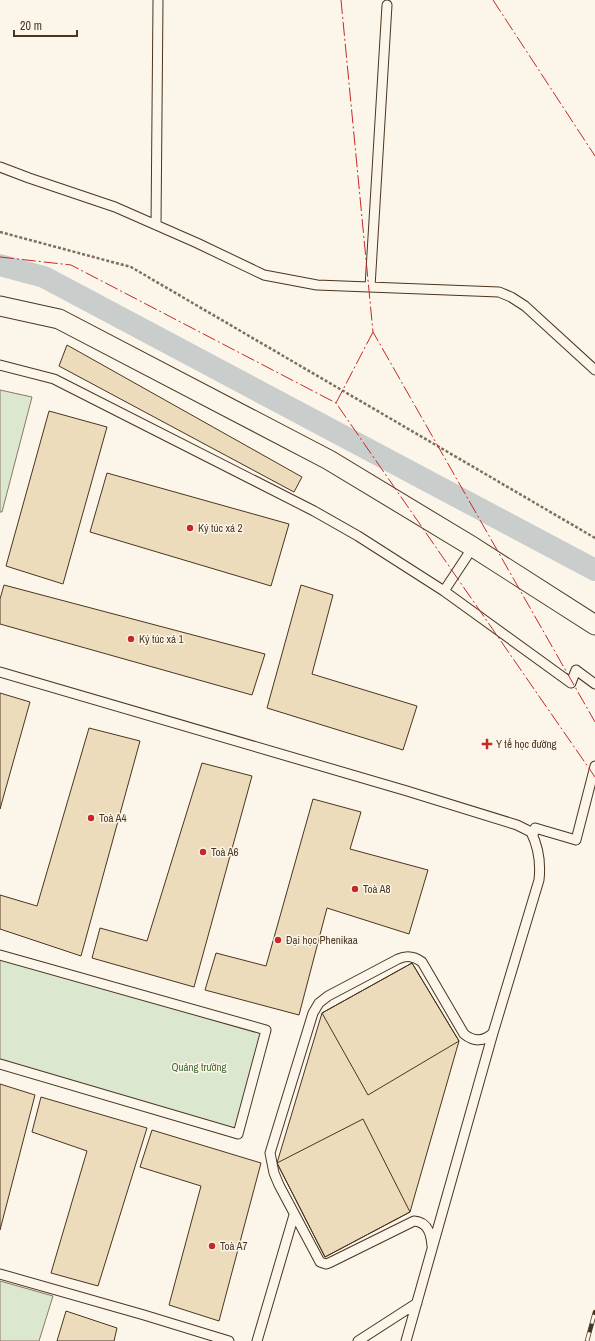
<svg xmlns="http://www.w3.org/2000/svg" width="595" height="1341" viewBox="0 0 595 1341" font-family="'Archivo Narrow',sans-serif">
<rect width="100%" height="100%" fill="#fbf6e9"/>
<!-- green -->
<path fill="#dce7d0" stroke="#887966" d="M0,390l32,7 -30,115h-2z
M0,955l266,75 -28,104 -238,-70z
M0,1281l53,15 -14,45h-39z"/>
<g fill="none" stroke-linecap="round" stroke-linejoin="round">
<!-- canal -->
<path stroke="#c9cecd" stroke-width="22" d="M0,265l44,12 551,293"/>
</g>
<!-- building -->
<path fill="#ecdcbc" stroke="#4a3520" d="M67,345l235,132 -8,15 -235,-126z
M49,411l58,16 -44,157 -57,-18z
M107,473l182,51 -18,62 -181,-54z
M4,585l261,69 -13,41 -252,-71v-25z
M301,585l32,10 -21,79 105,32 -14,44 -136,-42z
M0,693l30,9 -30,107z
M89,728l51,13 -59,215 -81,-27v-34l37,11z
M202,763l50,13 -58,211 -102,-29 8,-30 47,13z
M313,799l48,13 -11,37 78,21 -19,64 -82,-26 -28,107 -94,-25 11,-37 50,13z
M412,963l47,78 -49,171 -85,45 -48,-94 45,-150z
M412,963l47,78 -91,54 -46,-82z
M0,1084l35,11 -35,135z
M41,1097l106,31 -49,158 -47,-13 36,-122 -55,-19z
M363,1119l47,93 -85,45 -48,-94z
M152,1130l109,33 -42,158 -50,-16 32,-119 -61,-19z
M66,1311l51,17 -3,13h-57z"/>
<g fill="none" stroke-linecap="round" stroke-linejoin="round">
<defs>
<path id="lane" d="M0,167l29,11 86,29 82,36 67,32 53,10 182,7 12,5 14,9 70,64
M156,225l2,-224
M370,287l17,-282
M0,365l54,14 260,132 44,25 86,55 127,92 5,-13 19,14
M444,591l29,-44
M0,672l407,119 110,34 14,7c8,16 10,30 8,48l-46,153 -87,308
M533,835l2,-7 41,12 19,-74
M0,955l266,75 -28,104 -238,-70
M432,1246c-1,-12 -4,-24 -18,-25l-85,42 -3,1 -6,-2 -41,-77 -5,-12 -4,-20 43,-140 6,-10 9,-7 70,-37c9,-4 16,-3 24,3l42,72c10,8 20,8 29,-1
M0,1274l144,41 85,26
M257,1341l37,-126
M358,1341l59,-38"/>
<path id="street" d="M0,306l59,13 270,141 144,87 122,78"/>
</defs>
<!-- lane casing -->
<use href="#lane" stroke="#4a3520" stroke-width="11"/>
<!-- street casing -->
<use href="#street" stroke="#4a3520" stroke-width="21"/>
<!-- path -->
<path stroke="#7f6f5c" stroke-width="2.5" stroke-dasharray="3 2" stroke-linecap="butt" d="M0,232l131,35 464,271"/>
<!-- lane -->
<use href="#lane" stroke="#fbf6e9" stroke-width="9"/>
<!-- street -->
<use href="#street" stroke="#fbf6e9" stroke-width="19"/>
<defs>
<path id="rail" d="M587,1341l8,-29"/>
</defs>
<!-- rail casing -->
<use href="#rail" stroke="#4a3520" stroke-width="4.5"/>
<!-- rail -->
<use href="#rail" stroke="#fbf6e9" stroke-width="3" stroke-dasharray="9" stroke-linecap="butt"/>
<!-- power -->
<path stroke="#c62828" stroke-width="1" stroke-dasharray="14 3 2 3" stroke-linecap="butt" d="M341,0l32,332 222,390
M493,0l102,156
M0,257l71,8 265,138 259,374
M336,403l37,-71"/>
</g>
<!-- markers -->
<g fill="#c62828" stroke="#fbf6e9" stroke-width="1.5">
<circle cx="190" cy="528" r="4"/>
<circle cx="131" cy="639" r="4"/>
<path d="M485 738h4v4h4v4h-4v4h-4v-4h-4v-4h4z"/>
<circle cx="91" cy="818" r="4"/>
<circle cx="203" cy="852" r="4"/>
<circle cx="355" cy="889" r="4"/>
<circle cx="278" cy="940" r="4"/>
<circle cx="212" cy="1246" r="4"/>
</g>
<g text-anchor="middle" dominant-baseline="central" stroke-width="3" stroke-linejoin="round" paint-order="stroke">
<!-- poi labels -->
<g font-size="11" fill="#4a3520" stroke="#fbf6e9" text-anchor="start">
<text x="198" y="528">Ký túc xá 2</text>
<text x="139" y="639">Ký túc xá 1</text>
<text x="496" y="744">Y tế học đường</text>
<text x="99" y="818">Toà A4</text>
<text x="211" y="852">Toà A6</text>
<text x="363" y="889">Toà A8</text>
<text x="286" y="940">Đại học Phenikaa</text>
<text x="220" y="1246">Toà A7</text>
</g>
<!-- park labels -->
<g font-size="11" fill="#436837" stroke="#fbf6e9">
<text x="199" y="1067">Quảng trường</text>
</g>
</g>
<!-- scale -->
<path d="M14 30v6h63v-6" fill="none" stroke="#4a3520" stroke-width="2"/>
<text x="20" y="30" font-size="12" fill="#4a3520" stroke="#fbf6e9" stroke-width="3" paint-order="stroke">20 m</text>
</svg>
